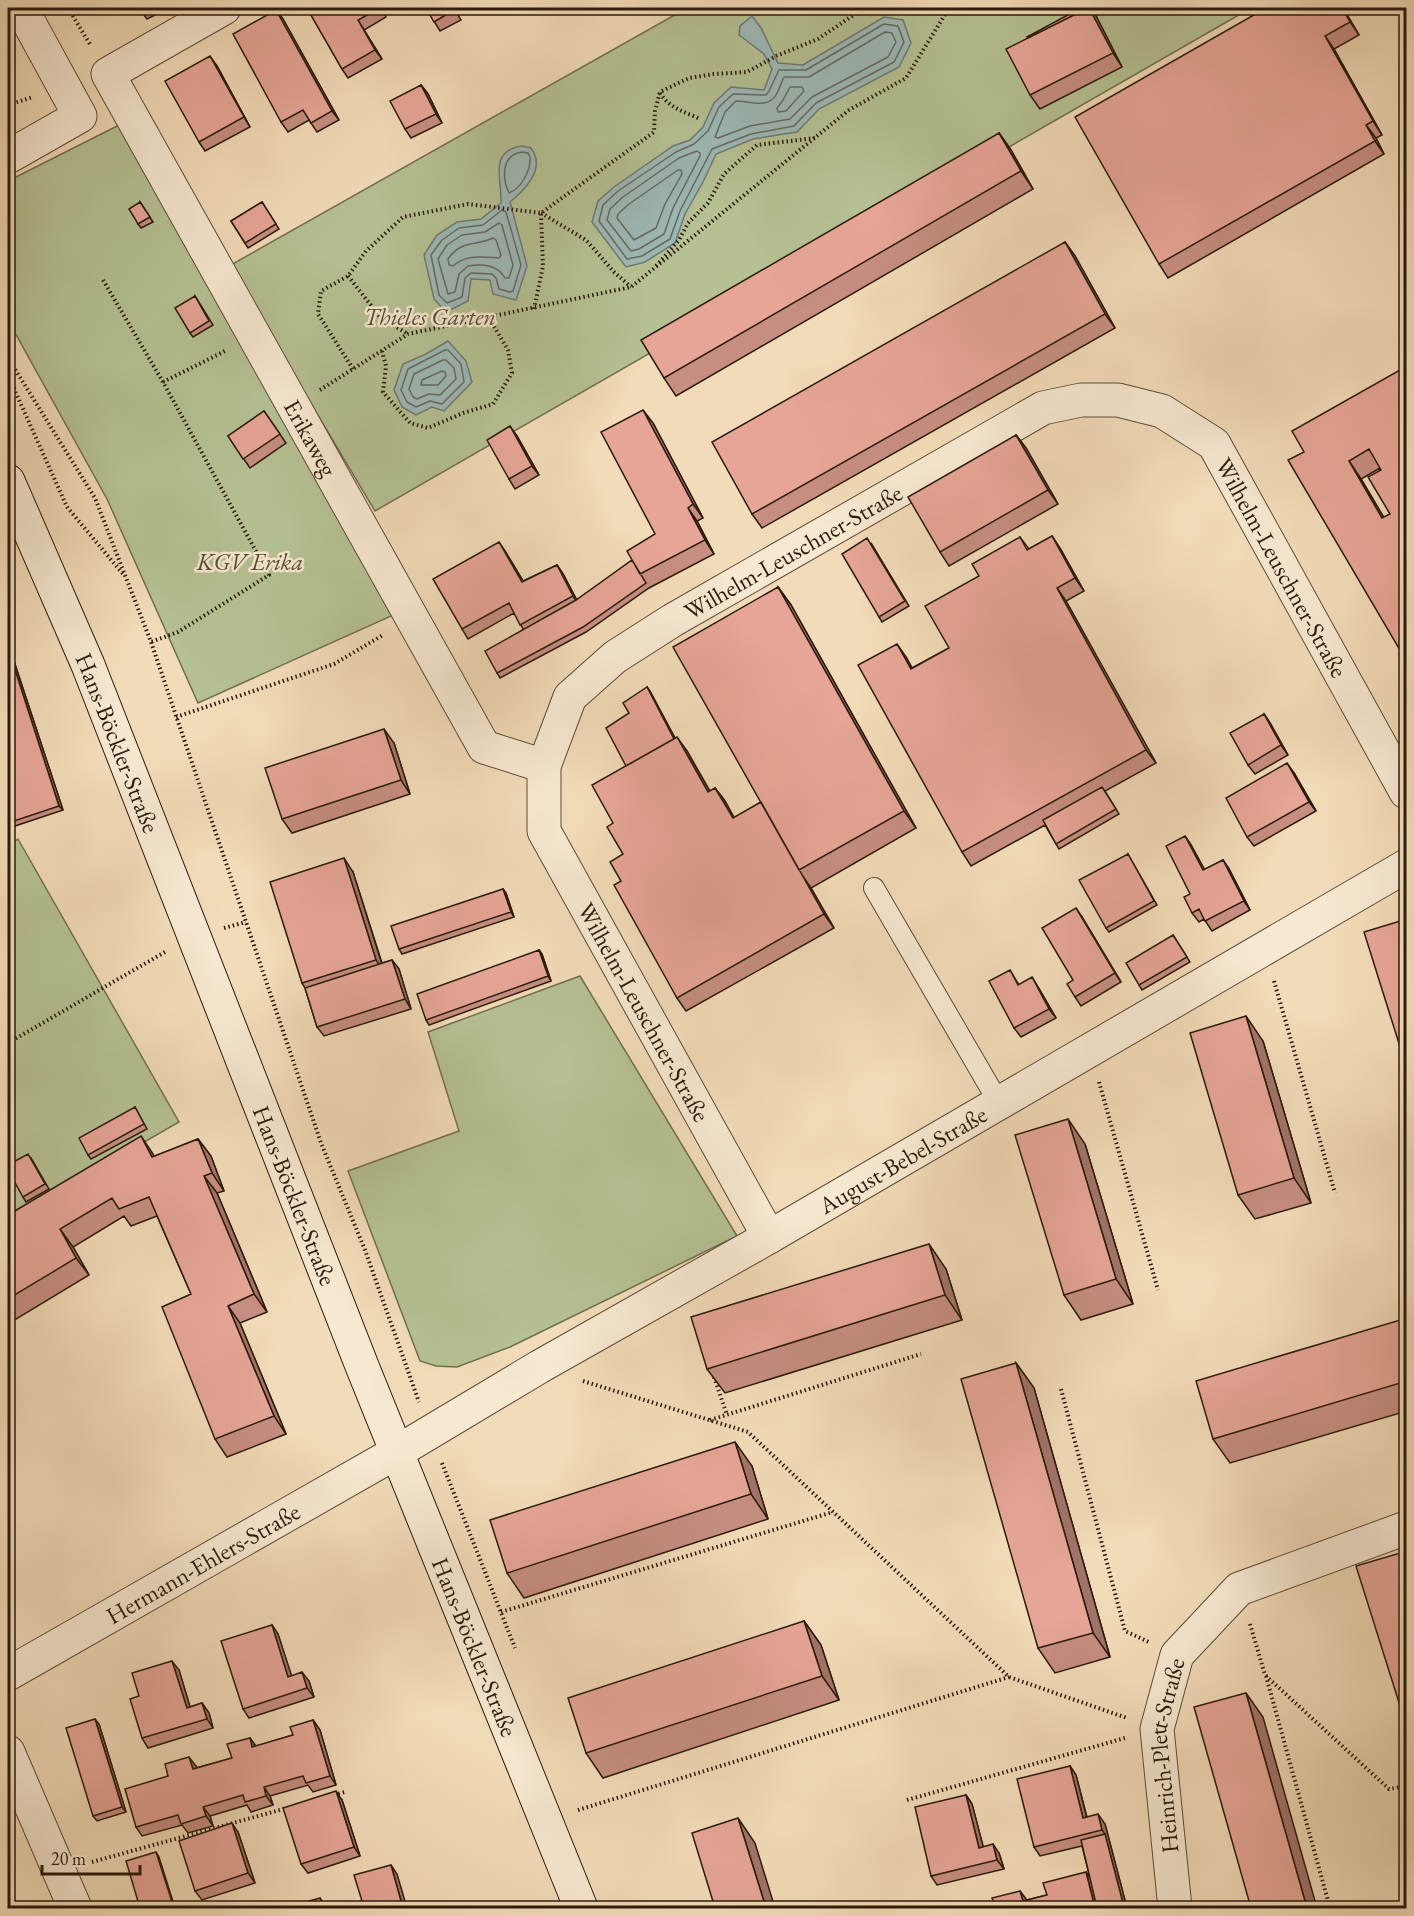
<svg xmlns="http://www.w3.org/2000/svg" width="1414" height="1916" viewBox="0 0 1414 1916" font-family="'EB Garamond',serif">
<rect width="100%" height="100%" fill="#f2dbb8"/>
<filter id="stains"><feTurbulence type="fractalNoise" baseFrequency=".00333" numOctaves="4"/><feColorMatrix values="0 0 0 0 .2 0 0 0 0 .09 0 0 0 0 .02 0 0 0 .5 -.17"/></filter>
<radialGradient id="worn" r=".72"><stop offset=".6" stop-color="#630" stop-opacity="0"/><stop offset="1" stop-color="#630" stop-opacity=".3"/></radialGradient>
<!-- green -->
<path fill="#b5c193" stroke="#706e50" stroke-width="1.5" d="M687,8h564l-876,503 -146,-245z
M123,123l277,489 -202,91 -91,-204 -99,-179v-139z
M18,839l161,283 -171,99v-375z
M580,976l157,260 -227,111 -53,20 -21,-1 -16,-5 -72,-190 111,-40 -31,-99z"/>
<!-- water -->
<path fill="#9db9b7" stroke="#6f7973" stroke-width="1.5" d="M752,16l9,12 17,35 25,2 81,-48 19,3 8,23 -12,24 -80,42 -22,23 -44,7 -37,15 -13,28 -18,32 -10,29 -30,19 -19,5 -34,-45 6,-21 16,-14 59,-41 17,-6 13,-13 11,-24 17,-16 33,3 8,-21 -8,-15 -25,-19 1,-9z
M522,146l9,2c15,20 -5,41 -21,54l17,64 -11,34 -23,-6 -3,-14 -19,-1 -3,22 -22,11 -12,-13 -10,-44 13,-20 20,-13 24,-3 20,-16c1,-24 -13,-52 21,-57z
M448,341l18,20 6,21 -28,29 -12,-4 -16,8 -14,-8 -8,-17 9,-26 23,-10z"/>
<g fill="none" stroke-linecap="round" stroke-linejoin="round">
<!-- shore -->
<path stroke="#646a62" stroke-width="1.5" d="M884,24l14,2 6,16 -10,20 -78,41 -22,23 -43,8 -39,15 -32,62 -10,28 -28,17 -15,3 -28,-38 4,-16 15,-14 58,-39 18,-8 14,-13 11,-24 14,-13 33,1 3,-4 10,-21h27z
M885,32l7,1 4,9 -8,15 -76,40 -22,22 -40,7 -32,12 -3,-1 10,-25 11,-11c12,0 32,8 40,-6 3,-5 5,-12 8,-18h25z
M790,87h12l2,4 -18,20 -8,1 -1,-4 6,-8z
M697,151l3,2v3l-27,52 -9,26 -25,15 -8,2 -24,-31 3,-11 13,-12 56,-39z
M522,152l6,1 2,4c1,13 -8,31 -21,36 -7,-15 -8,-38 13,-41z
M678,170h3l1,4 -17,30 -9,24 -22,12 -17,-22 1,-4 11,-10z
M502,210l4,2 15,53 -8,26 -3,1 -11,-3 -3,-11 -4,-4 -21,-1 -6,5 -3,19 -15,6 -8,-8 -8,-40 11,-15 17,-12 24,-3z
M499,223l3,2 11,40 -4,13h-4c-8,-14 -23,-14 -37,-12l-9,8 -4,18 -7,2 -10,-35 9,-14 15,-10 23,-3z
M493,238l3,2 5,15 -2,3c-17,-1 -33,-4 -46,8l-4,-1 -1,-6c14,-20 26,-12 45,-21z
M445,350h3l13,14 3,18 -22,22 -12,-3 -14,6 -9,-5 -6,-12 7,-21z
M443,360h3l8,8 2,11 -16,16 -11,-1 -12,5 -4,-2 -4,-8 5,-15z
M442,371l3,1 1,4 -8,9h-17l1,-5z"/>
<defs>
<path id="lane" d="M874,888l125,215"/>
<g id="street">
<path id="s1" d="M224,8l-116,66 376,673 60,19"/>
<path d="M8,157l72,-41 -59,-108"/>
<path id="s2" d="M769,1237l-225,-406v-65l26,-69 45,-40 58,-37 370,-212 38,-8h37l44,11 52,33 192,348"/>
<path id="s3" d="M8,1674l389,-222 142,-85 230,-130 637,-371"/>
<path d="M8,1752l67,156"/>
<path id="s4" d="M1175,1908l-18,-179 20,-74 62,-66 167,-61"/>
</g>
<g id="secondary">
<path id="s5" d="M8,481l80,184 274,701 219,542"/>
</g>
</defs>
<!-- lane casing -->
<use href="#lane" stroke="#5d4a37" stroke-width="22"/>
<!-- street casing -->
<use href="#street" stroke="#5d4a37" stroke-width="35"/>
<!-- secondary casing -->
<use href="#secondary" stroke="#2b1a0c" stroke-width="35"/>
<!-- path -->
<path stroke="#2b1a0c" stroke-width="4" stroke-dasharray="1.5 3" stroke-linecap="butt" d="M68,8l23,38
M924,8l23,4
M660,93c9,15 25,19 40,26
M8,105l25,-8
M541,213l45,27 28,32 17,15
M656,266l23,-26 9,-17 20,-20 16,-29 33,-29 58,-7
M348,276l33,42 27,16
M103,280l60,102 106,193 -91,57 -27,10
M534,309l9,-43 -2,-52
M382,351l4,15 -3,26 27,31 18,5 35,-15 30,-9 19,-31 -4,-23 -19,-32
M8,358l87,140 56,144 170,501 44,107 54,152
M8,366l7,25 52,116 56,67
M353,369l-35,-55 3,-23 27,-15 18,-25 37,-34 65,-13 73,9 113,-81 1,-21 5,-19 29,-14 25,-4 33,-2 29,-16 42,-17 46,-31
M163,382l64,-32
M320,390l88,-56 223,-47 218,-177 57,-32 43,-70
M176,717l158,-53 49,-29
M224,928l22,-6
M1274,981l61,212
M8,1043l157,-91
M1099,1082l59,208
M714,1377l13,38
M583,1381l165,51 261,245 118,41
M1061,1389l64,242 24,11
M710,1420l211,-66
M442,1463l73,185
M501,1612l332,-100
M1250,1624l15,51 124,114 17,-3
M1266,1676l64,232
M334,1795l11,-3
M907,1800l218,-62
M578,1810l431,-133
M92,1862l195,-54
M29,1908l8,-2"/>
<!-- lane -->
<use href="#lane" stroke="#f7e8d1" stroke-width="20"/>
<!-- street -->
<use href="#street" stroke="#f7e8d1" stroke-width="33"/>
<!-- secondary -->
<use href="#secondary" stroke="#f7e8d1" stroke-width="33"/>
</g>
<!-- wall -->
<path fill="#c68e81" stroke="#2b1a0c" stroke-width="1.5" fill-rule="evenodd" d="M139,8h30l-22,11z
M307,8h74l5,9 -22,13 18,29 -34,19 -6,-9z
M426,8h28l7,12 -21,11z
M1064,8h28l30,59 -82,42 -10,-14 -2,-57 40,-23z
M1266,8h77l16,27 -25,14 48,86 -6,3 8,16 -216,124 -9,-14z
M283,19l56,101 -22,12 -8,-12 -21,12 -7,-10z
M217,66l33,61 -45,24 -6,-9z
M421,85l7,9 14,29 -31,15 -6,-9z
M999,133l12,17 22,39 -357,207 -12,-18z
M140,202l13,20 -12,6 -3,-4z
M262,202l17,27 -31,19 -17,-27z
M1065,242l10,14 40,72 -353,200 -10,-14z
M195,296l18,29 -20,12 -3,-4z
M1407,366v296l-103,-210zM1380,468l10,46 -6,4 -23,-39z
M264,411l22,32 -36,25 -22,-32z
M653,423l50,95 -6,3 17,33 -65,34 -63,44 -86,46 -3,-5 26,-44 -9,-16 -46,26 -6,-10 43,-78 18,30 34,-16 6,9 14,26 55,-40 23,-26z
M1016,435l10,13 32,56 -109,62 -9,-14z
M517,436l22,39 -24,14 -6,-10z
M1052,536l9,14 23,41 -18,10 90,162 -51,28 14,23 -60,35 -14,-24 -74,41 -9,-14 -56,-195 6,11 37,-20 30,-72 41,-39 9,12z
M871,543l38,63 -27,16 -3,-5z
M778,587l13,18 125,223 -105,60 23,40 -148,83 -9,-13 -56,-117 2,-27 -10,-31 13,-57 3,-53 18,-26 28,51 12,13 23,40 5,-3 10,13 9,17 27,-16z
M8,643l55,167 -54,18 -1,-2v-47l2,-1z
M1264,714l6,9 18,32 -33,19 -7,-9z
M394,743l16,51 -118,39 -10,-14z
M1294,773l22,38 -62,35 -7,-9z
M1185,836l6,9 13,25 19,-10 6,9 21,41 -38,21 -8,-12 -5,3 -7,-9 -2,-19z
M1128,854l29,51 -48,27 -3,-4z
M353,872l29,91 10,-3 7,9 12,40 -87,27 -7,-9 -12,-39 -3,-5z
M503,889l3,4 8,24 -112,37 -3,-5z
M1082,917l39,65 -40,24 -6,-9 -2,-17z
M1173,935l17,27 -48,28 -3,-5z
M539,950l3,4 9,27 -122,44 -3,-5z
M1010,970l9,15 19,2 18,31 -35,19 -7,-9z
M1263,1041l48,162 -56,16 -17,-24z
M135,1107l12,22 -56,30 -3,-4z
M198,1139l13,17 13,35 -7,2 50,119 -27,11 46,111 -59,23 -12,-18 -24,-145 -34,-78 -26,10 -7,-10 -51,31 16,28 -81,49v-109z
M1085,1144l48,160 -52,16 -17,-25z
M31,1158l18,31 -23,13 -3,-5z
M946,1269l16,51 -237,73 -18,-24z
M1407,1318v93l-177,52 -17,-24z
M1016,1363l18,25 76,269 -55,16 -17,-25z
M752,1466l16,53 -244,79 -17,-25z
M804,1621l17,24 18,55 -236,78 -17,-25z
M272,1625l6,9 13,42 18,5 5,16 -65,21 -6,-9z
M179,1670l11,37 12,-4 7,10 4,15 -65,20 -6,-10 -3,-42z
M313,1720l7,10 16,55 -23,7 -5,-7 -38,11 3,9 -22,7 -4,-7 -37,11 3,10 -25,7 -6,-8 -40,11 -6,-9 32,-51 28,-10v2l36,-10 18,-20 6,8 37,-11z
M99,1724l27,88 -29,9 -4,-5z
M1070,1766l6,9 11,42 18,7 22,84h-132l52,-13 39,-23 4,6 -8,-32 -42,10 -6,-9z
M966,1795l6,9 11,43 16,6 5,16 -67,16 -6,-9z
M342,1800l18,56 -52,17 -7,-9z
M238,1832l17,51 -53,17 -7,-9z"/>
<!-- shaded-wall -->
<path fill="#a17469" stroke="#2b1a0c" stroke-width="1.5" d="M1089,8h3l30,59 -9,-14z
M1342,8h1l16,27 -9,-13z
M276,10l7,9 56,101 -7,-9z
M358,20l6,10 18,29 -7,-9z
M1325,36l9,13 48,86 -9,-14z
M210,56l7,10 33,61 -6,-10z
M421,85l7,9 14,29 -6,-9z
M1366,125l10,13 8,16 -9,-13z
M999,133l12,17 22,39 -12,-18z
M1065,242l10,14 40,72 -10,-14z
M643,410l10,13 50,95 -10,-14z
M510,426l7,10 22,39 -7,-9z
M1016,435l10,13 32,56 -10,-14z
M1349,461l12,18 34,57 -13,-18z
M688,508l9,13 17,33 -9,-14z
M1052,536l9,14 23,41 -9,-13z
M499,542l6,9 24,40 -7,-9z
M557,565l6,9 16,31 -6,-9z
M778,587l13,18 125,223 -12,-17z
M1057,588l9,13 90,162 -10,-13z
M8,643l55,167 -4,-4 -51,-158z
M897,644l9,13 14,25 -9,-13z
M647,687l3,4 33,62 -3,-5z
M1264,714l6,9 18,32 -7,-10z
M384,729l10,14 16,51 -9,-14z
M677,737l10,14 31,55 -10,-14z
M1287,763l7,10 22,38 -7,-9z
M715,788l10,13 17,31 -9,-14z
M1185,836l6,9 19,34 -7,-9z
M344,858l9,14 32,102 -9,-14z
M1223,860l6,9 21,41 -6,-9z
M802,875l9,13 23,40 -10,-14z
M503,889l3,4 8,24 -3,-5z
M1076,908l6,9 39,65 -6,-9z
M539,950l3,4 9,27 -3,-5z
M392,960l7,9 12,40 -6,-10z
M1032,977l6,10 18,31 -7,-9z
M1246,1016l17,25 48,162 -17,-25z
M1068,1119l17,25 48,160 -17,-25z
M141,1136l12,18 11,21 -12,-18z
M198,1139l13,17 13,35 -12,-18z
M204,1176l13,17 50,119 -13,-18z
M60,1229l13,18 16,28 -13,-17z
M929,1244l17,25 16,51 -17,-25z
M228,1306l12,17 46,111 -12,-18z
M1016,1363l18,25 76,269 -17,-24z
M735,1442l17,24 16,53 -17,-25z
M804,1621l17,24 18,55 -17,-24z
M272,1625l6,9 17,52 -7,-9z
M172,1661l7,9 14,47 -6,-9z
M302,1672l7,9 5,16 -7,-9z
M1246,1693l17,24 54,191h-10z
M202,1703l7,10 4,15 -6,-9z
M95,1719l4,5 27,88 -4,-5z
M313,1720l7,10 16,55 -6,-9z
M250,1738l6,9h-4z
M189,1757l7,9 3,12 -6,-9z
M1070,1766l6,9 13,52 -6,-9z
M264,1787l6,9 3,9 -7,-9z
M336,1791l6,9 18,56 -6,-9z
M966,1795l6,9 14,53 -7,-9z
M203,1807l7,9 3,10 -7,-10z
M1098,1814l7,10 22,84 -3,-1 -19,-73 -3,-4z
M738,1818l17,25 20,65h-9z
M232,1823l6,9 17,51 -7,-10z
M993,1844l6,9 5,16 -7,-9z
M156,1852l3,5 16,51h-1z
M391,1865l6,9 10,34h-4z
M1086,1872l6,9 7,27h-4z
M1020,1891l7,9 -4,1z
M320,1898l6,9 1,1h-4z"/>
<!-- building -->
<path fill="#e6a596" stroke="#2b1a0c" stroke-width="1.5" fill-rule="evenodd" d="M307,8h73l-22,12 17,30 -33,19z
M426,8h26l2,2 -20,12z
M1064,8h24l-60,30 -1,-1 41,-22z
M1088,8h1l24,45 -83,42 -24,-46z
M1266,8h76l8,14 -25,14 48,85 -7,4 9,16 -216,123 -84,-147z
M276,10l56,101 -21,12 -8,-13 -22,12 -48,-88z
M210,56l34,61 -45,25 -34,-61z
M421,85l15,29 -31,15 -15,-28z
M999,133l22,38 -357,207 -23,-38z
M140,202l10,15 -12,7 -9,-15z
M262,202l14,22 -31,19 -14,-22z
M1065,242l40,72 -353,200 -40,-72z
M195,296l14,25 -19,12 -15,-25z
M1407,366v296l-119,-202 16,-8 -12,-21zM1369,449l12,21 -13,7 22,37 -8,4 -33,-57z
M643,410l50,94 -5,4 17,32 -65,34 -13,-23 28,-17 -54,-102z
M264,411l16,23 -37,25 -15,-23z
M510,426l22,40 -23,13 -22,-39z
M1016,435l32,55 -108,62 -32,-55z
M1052,536l23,42 -18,10 89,162 -184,102 -104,-187 39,-21 14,25 38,-21 -24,-42 54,-30 -7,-12 48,-27 7,13z
M867,538l38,63 -26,16 -37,-63z
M499,542l23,40 35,-17 16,31 -53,29 -11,-22 -47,26 -29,-50z
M632,560l14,23 -63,44 -86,46 -12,-22 91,-51z
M778,587l126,224 -105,59 -126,-223z
M8,648l51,158 -51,17v-44l2,-1 -2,-6z
M647,687l27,52 -48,27 -20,-38 23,-15 -6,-10z
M1264,714l17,31 -33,20 -18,-32z
M384,729l17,51 -119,39 -17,-51z
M677,737l31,55 7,-4 18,30 28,-16 63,112 -147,84 -63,-113 7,-4 -11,-19 13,-8 -16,-27 6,-4 -21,-38z
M1287,763l22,39 -62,35 -21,-39z
M1102,787l14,22 -60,35 -13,-24z
M1185,836l18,34 20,-10 21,41 -39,20 -6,-12 -7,4 -8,-16 6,-3 -24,-48z
M1128,854l26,47 -48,27 -27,-48z
M344,858l32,102 -74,23 -32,-101z
M503,889l8,23 -112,37 -8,-23z
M1076,908l39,65 -40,24 -8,-13 6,-4 -31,-52z
M1407,919v150l-43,-137z
M1173,935l14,22 -48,28 -13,-22z
M539,950l9,26 -122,44 -9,-26z
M392,960l13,39 -88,28 -12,-39z
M1010,970l8,15 14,-8 17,32 -35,19 -25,-47z
M1246,1016l48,162 -56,17 -48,-162z
M135,1107l9,17 -56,31 -9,-17z
M1068,1119l48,160 -52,16 -49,-160z
M141,1136l11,21 46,-18 14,34 -8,3 50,118 -26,12 46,110 -59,23 -53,-132 29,-13 -42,-97 -30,12 -7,-11 -52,31 16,29 -68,41v-84z
M28,1154l17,30 -22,13 -15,-27v-5z
M929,1244l16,51 -238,74 -16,-52z
M1407,1318v63l-194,58 -17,-58z
M1016,1363l77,270 -55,15 -77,-269z
M735,1442l16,52 -244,79 -17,-53z
M1407,1551v177l-51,-162z
M804,1621l18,55 -236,77 -18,-55z
M272,1625l16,52 14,-5 5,16 -64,21 -22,-68z
M172,1661l15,47 15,-5 5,16 -65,19 -12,-39 9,-3 -7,-23z
M1246,1693l61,215h-56l-57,-201z
M95,1719l27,88 -29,9 -27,-88z
M313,1720l17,56 -24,7 -3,-7 -39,11 2,9 -21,6 -2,-7 -40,12 3,9 -25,8 -3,-9 -42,12 -11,-38 43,-13 -3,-12 24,-7 4,12 39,-11 -5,-14 23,-6 2,9 41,-12 -3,-8z
M1070,1766l13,52 15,-4 4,16 -68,17 -17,-68z
M336,1791l18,56 -53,17 -18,-56z
M966,1795l13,53 14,-4 4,16 -66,16 -16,-69z
M738,1818l28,90h-51l-23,-75z
M232,1823l16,50 -53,18 -16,-50z
M1105,1834l19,73 -5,1h-22l-16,-68z
M156,1852l18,56h-34l-14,-47z
M391,1865l12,43h-68l27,-7 -8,-26z
M1086,1872l9,36h-100l-3,-10 28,-7 3,10 24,-6 -4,-12z
M320,1898l3,10h-27l-1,-3z"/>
<g text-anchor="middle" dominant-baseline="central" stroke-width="5" stroke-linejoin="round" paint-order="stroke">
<!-- park labels -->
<g font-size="24" font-style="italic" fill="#544c34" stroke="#f7e8d1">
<text x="430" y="316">Thieles Garten</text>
<text x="250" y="561">KGV Erika</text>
</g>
<!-- street labels -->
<g font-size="24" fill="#2b1a0c" stroke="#f7e8d1">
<text stroke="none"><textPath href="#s1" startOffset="550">Erikaweg</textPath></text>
<text stroke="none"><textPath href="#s2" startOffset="870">Wilhelm-Leuschner-Straße</textPath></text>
<text stroke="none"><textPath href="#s2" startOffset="1482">Wilhelm-Leuschner-Straße</textPath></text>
<text stroke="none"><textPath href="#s5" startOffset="284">Hans-Böckler-Straße</textPath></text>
<text transform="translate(644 1012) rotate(61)">Wilhelm-Leuschner-Straße</text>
<text stroke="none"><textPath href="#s3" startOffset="1032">August-Bebel-Straße</textPath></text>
<text stroke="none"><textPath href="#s5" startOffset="770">Hans-Böckler-Straße</textPath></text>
<text stroke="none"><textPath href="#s3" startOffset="224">Hermann-Ehlers-Straße</textPath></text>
<text stroke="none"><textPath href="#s5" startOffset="1256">Hans-Böckler-Straße</textPath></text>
<text stroke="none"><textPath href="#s4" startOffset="154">Heinrich-Plett-Straße</textPath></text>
</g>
</g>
<!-- margin -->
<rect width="1414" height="1916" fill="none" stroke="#f2dbb8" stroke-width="30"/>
<rect x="9" y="9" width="1396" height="1898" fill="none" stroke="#2b1a0c" stroke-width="3"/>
<rect x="15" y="15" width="1384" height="1886" fill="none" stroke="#2b1a0c" stroke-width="1.5"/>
<!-- scale -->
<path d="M42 1865v9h98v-9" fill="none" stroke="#2b1a0c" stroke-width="3"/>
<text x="51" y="1865" font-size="18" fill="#2b1a0c" stroke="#f7e8d1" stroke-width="4.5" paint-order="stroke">20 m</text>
<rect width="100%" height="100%" filter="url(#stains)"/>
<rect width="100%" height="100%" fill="url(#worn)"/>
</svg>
